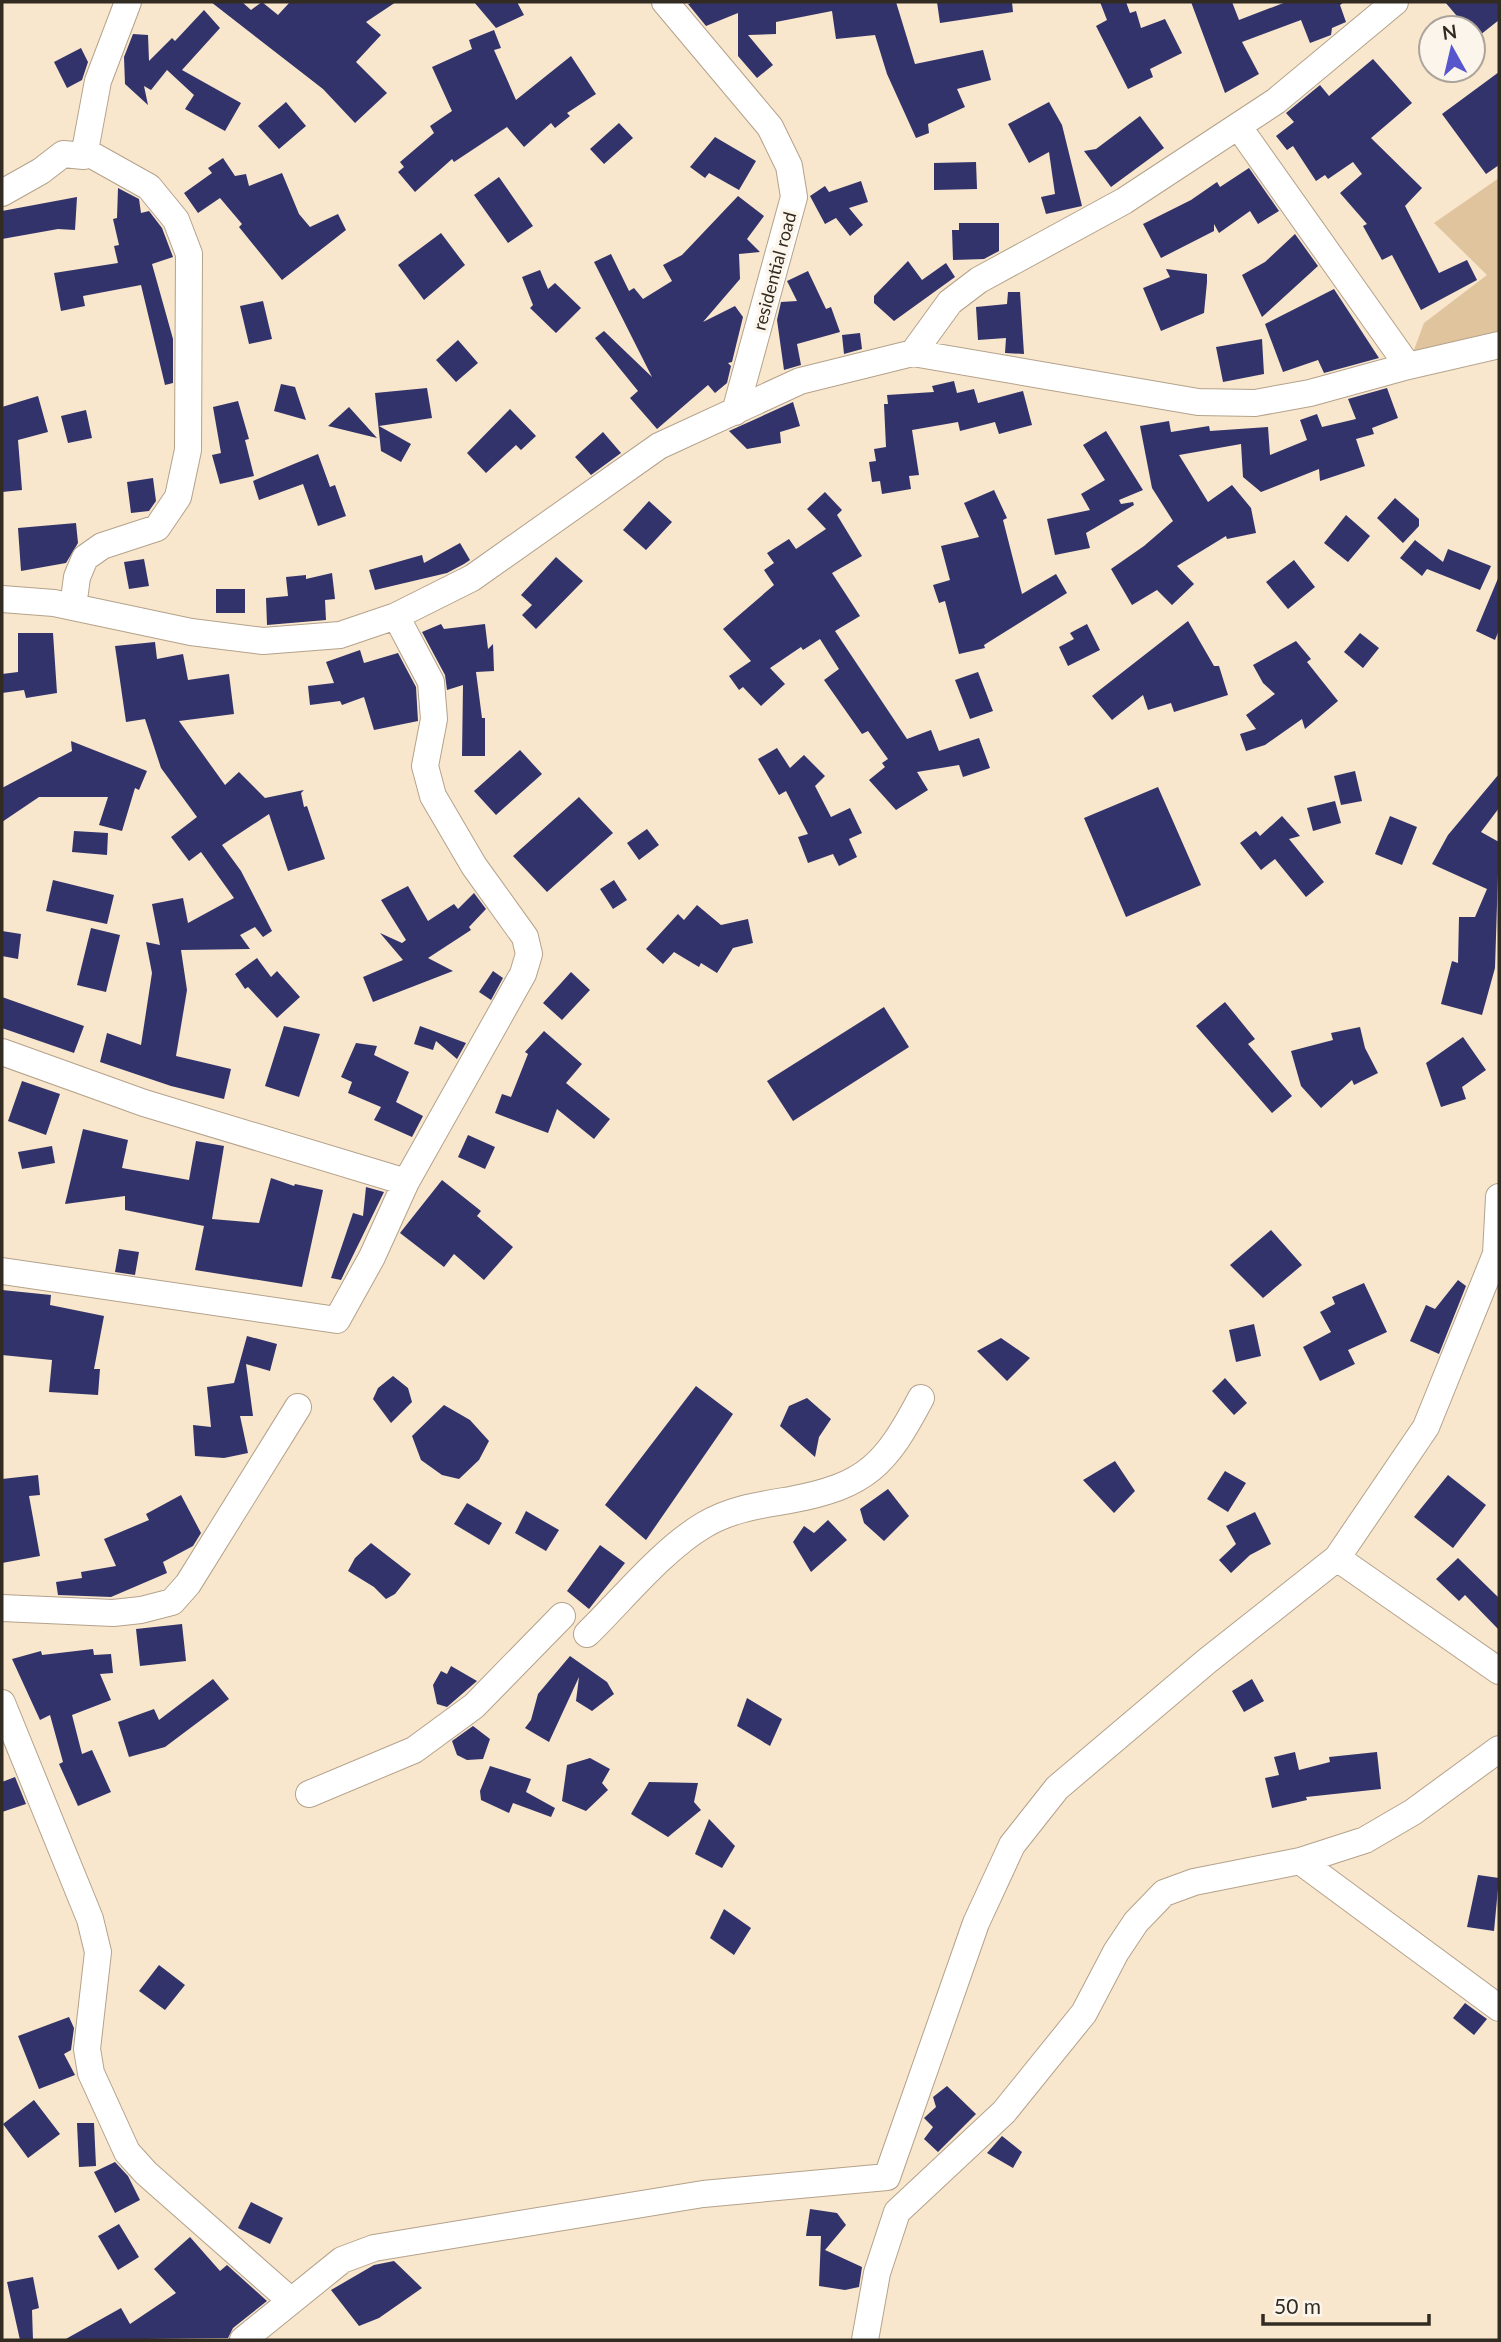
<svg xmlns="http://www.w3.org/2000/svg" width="1501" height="2342" viewBox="0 0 1501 2342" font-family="Lato,sans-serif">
<rect width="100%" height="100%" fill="#f8e6cd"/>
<!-- green -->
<path fill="#e0c49e" d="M1499,178v165l-91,23 16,-43 63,-48 -53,-52z"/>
<!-- building -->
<path fill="#32336a" d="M211,2h31l9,8 11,-8 16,13 12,-13h106l-30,20 15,13 -25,27 31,31 -32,30 -32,-34z
M474,2h43l7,13 -28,13z
M694,2h202l19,62 68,-14 8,30 -34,9 8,18 -37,17 1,9 -13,5 -29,-64 -12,-39 -39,4 -4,-28 -56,11v12l-28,1 25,30 -16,13 -19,-22v-43l-32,13 -18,-22z
M937,2h75l1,10 -73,11z
M1100,2h26l4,11 6,-2 5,17 24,-9 17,34 -32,16 3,8 -25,12 -32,-63 11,-6z
M1191,2h41l7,18 47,-18h58l-4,3 6,17 -14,6 -1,7 -21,8 -9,-23 -59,22 17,32 -34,19z
M1445,2h54v18l-24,19 -2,-11h-6z
M204,10l16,18 -38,42 59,33 -16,28 -40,-22 9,-14 -27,-25 -16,20 -7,-4 4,19 -23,-21 -1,-27 9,-23 15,1 1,26 23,-23 3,3z
M494,30l7,18 -7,2 22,50 55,-44 25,38 -29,19 3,3 -15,12 -4,-5 -27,24 -17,-20 -53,35 -2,-3 -37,33 -17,-20 6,-5 -4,-5 34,-29 -4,-7 22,-15 -20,-44 40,-18 -3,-9z
M81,48l7,14 -6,18 -15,8 -13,-26z
M1373,59l39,44 -41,35 51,50 -17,18 34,67 28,-13 10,20 -56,30 -29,-55 -10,5 -19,-34 4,-2 -27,-31 22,-19 -9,-12 -25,17 -3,-4 -9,6 -23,-35 -6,4 -11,-14 18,-14 -8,-9 34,-28 9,11z
M1499,72v93l-13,9 -44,-60z
M286,102l20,24 -27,23 -21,-23z
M1049,102l13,23 20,81 -36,8 -5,-17 14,-3 -6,-42 -20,11 -21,-39z
M1140,116l24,32 -53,39 -27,-36 12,-2z
M619,123l14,15 -29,26 -14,-15z
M715,137l41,24 -17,29 -30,-17 -4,5 -15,-11z
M223,158l12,18 11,-2 3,12 33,-13 17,41 11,13 28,-13 8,16 -64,50 -43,-53 3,-3 -22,-26 -22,15 -14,-20 28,-20 -4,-5z
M976,162l1,27 -43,1v-27z
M1249,168l30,43 -21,13 -8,-13 -31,22 -5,-9v7l-53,27 -18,-34 48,-24 26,-18 3,5z
M499,177l34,49 -25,17 -34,-48z
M861,181l7,21 -19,6 14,17 -13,11 -14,-18 -11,6 -15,-28 15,-10 4,6z
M118,188l21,11 2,14 8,-2 13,17 11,29 -21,7 21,75v44l-8,2 -24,-100 -58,11 2,10 -24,5 -7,-38 64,-10 -4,-17 5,-1 -6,-26 4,-1z
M738,196l26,20 -17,23 13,13 -21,2 1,25 -37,43 32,-16 8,11 -11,45 -4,1 3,3 -4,17 -12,10 -7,-8 -51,44 -27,-31 8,-7 -43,-53 9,-7 48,46 -58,-115 17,-8 18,37 5,-3 9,11 29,-18 -9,-16 19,-10z
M77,197l-2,33 -17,-1 -56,10v-28z
M959,223h40v28l-15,8 -31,1 -1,-30h7z
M441,233l24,32 -41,35 -26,-35z
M1295,234l23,32 -56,51 -20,-42 23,-13z
M908,261l14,19 24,-17 9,14 -61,44 -20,-18v-7z
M1166,269l41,5v8l-3,31 -43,18 -18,-43 27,-11z
M540,270l8,19 7,-6 26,25 -25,25 -26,-25 3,-3 -11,-28z
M808,271l18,38 5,-2 9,25 -43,12 4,21 -17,5 -7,-50 4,-18 16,-1 -10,-20z
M1334,289l45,69 -55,15 -6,-13 -35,12 -18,-48z
M1008,292h12l4,62 -19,-1 1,-15 -28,2 -2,-33 31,-3z
M263,301l9,38 -23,5 -9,-38z
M860,333l2,16 -18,5 -2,-19z
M1262,339l2,35 -41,8 -7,-35z
M458,340l20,23 -22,19 -20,-22z
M954,381l3,12 17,-4 4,14 45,-12 9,34 -33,9 -4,-12 -35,9 -2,-9 -46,8 7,45 -10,1 2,13 -29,5 -2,-13 -8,1 -3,-20 7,-1 -2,-12 12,-2 -2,-43h4l-1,-9 47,-3 -2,-6z
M281,384l14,3 11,33 -32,-9z
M427,388l5,30 -53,8 32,18 -10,18 -20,-11 -6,-58z
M1387,388l11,30 -26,10 2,6 -18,5 9,27 -45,15 -1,-12 -58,23 -18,-15 -2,-33 -62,11 29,47 24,-17 19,23 5,25 -29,6 -1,-3 -49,30 17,18 -22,21 -15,-15 -25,15 -21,-36 33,-23 29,-25 -21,-33 -12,-62 29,-5 2,11 38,-6 1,5 58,-4 2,28 37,-15 -7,-20 17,-6 5,13 34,-8 -8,-20z
M38,396l10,36 -30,8 4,50 -20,2v-85z
M238,401l11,38 -4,1 9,36 -34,8 -8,-29 9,-2 -8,-46z
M793,402l7,24 -20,6 1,11 -34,6 -18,-18z
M349,407l28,31 -49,-12z
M510,409l26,27 -15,14 -5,-5 -30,28 -19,-20z
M86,410l6,28 -24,5 -7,-27z
M1106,431l37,59 -24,10 2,4 12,-2 1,3 -48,28 4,15 -35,7 -8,-36 43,-9 -9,-16 24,-14 -22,-35z
M603,432l18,21 -30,22 -16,-18z
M318,454l12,33 5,-2 11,31 -28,10 -15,-42 -44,16 -6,-19z
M153,478l3,23 -7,10 -18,2 -4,-31z
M994,490l13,28 -4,2 19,74 34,-20 11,19 -83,52 1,3 -26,6 -14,-53 -6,2 -6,-18 17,-5 -9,-34 38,-9 -15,-34z
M825,492l17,18 -5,5 25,41 -30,17 28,43 -25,15 72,108 24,-9 8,21 40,-13 11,30 -27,9 -4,-12 -42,7 11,18 -32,20 -27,-30 16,-13 -3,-4 6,-4 -20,-28 -6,3 -38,-54 15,-11 -19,-30 -17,11 -2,-3 -31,21 15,16 -24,22 -18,-19 -4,3 -10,-14 22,-15 -28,-32 51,-44 -10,-15 10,-7 -7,-10 22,-14 7,10 30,-20 -19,-20z
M1395,498l24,21v7l-16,17 -26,-25z
M649,501l23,21 -26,28 -23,-20z
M1346,515l24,21 -22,26 -24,-19z
M76,523l2,20 -12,20 -45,8 -3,-43z
M1415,540l28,22 5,-13 43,17 -11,24 -53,-21 -5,7 -22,-18z
M460,543l10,17 -6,4 -17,9 -72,17 -6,-20 53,-15 2,8z
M556,557l27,24 -47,48 -14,-14 10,-10 -11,-10z
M144,559l5,27 -20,3 -5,-27z
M1294,560l21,27 -27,22 -22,-27z
M332,573l3,26 -10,1 1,20 -59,5 -1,-27 22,-2 -2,-19 20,-2v4z
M1499,576v54l-4,10 -19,-9z
M216,589h29v24h-29z
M1188,621l26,45h5l9,29 -54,17 -3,-9 -23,7 -5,-15 -31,25 -20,-24z
M441,624l3,5 41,-5 3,25 5,-5 1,27 -18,1 6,46h3v38h-23l1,-71 -16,5 -2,-15 -23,-43z
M1087,624l13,26 -32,16 -9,-19 15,-8 -4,-6z
M18,633h35l4,60 -31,5 -2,-8 -22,3v-19l16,-2z
M1360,633l19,15 -16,20 -19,-16z
M1296,641l15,18 -4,3 31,39 -33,28 -3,-10 -37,26 -19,6 -6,-17 16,-5 -10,-14 29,-21 -12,-11 -10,-18z
M155,642l2,17 26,-5 5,26 41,-6 5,40 -55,7 46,64 14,-13 26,26 39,-8 -3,3 3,14 3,-1 18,53 -37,12 -19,-57 -47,31 19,26 31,60 -9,6 -8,-10 -15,8 10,14 -69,1 6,40 -11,66 55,13 -7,30 -53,-13 -71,-24 7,-29 34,12 11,-72 -6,-31 14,3 -8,-41 31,-6 5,25 46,-25 -33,-46 -12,9 -18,-24 26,-20 -36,-49 -16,-49 -19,3 -11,-76z
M360,650l4,13 34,-10 18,34 2,34 -44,9 -10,-33 -22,8 -2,-4 -30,4 -2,-19 26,-3 -8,-21z
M978,672l15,39 -23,8 -15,-39z
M71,741l76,30 -8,19 -4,-2 -13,43 -23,-6 9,-28h-69l-37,25v-34l70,-37z
M777,748l13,20 14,-13 21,21 -10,10 16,31 19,-9 12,25 -13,6 8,18 -18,9 -6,-12 -25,9 -10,-26 10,-3 -22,-43 -7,4 -21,-36z
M520,750l22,24 -46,41 -22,-24z
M1355,771l7,30 -21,4 -7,-29z
M1499,774v34l-18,24 18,10 -4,126 -13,47 -41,-11 11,-43 6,2 1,-46h16l12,-28 -55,-25 16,-29z
M1158,787l43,98 -75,32 -42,-99z
M579,797l34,36 -66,59 -34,-36z
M1335,801l6,22 -28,8 -6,-23z
M1282,816l18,20 -11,3 35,43 -18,15 -31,-38 -14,11 -21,-27 16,-12 4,5z
M1390,816l27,11 -15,38 -27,-11z
M647,829l12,16 -20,15 -12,-17z
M74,831l34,2 -1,22 -35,-3z
M53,880l61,15 -7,29 -61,-13z
M614,880l13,20 -14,9 -13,-20z
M408,886l20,35 26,-17 4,5 16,-16 12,16 -17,18 2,3 -43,28 25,13 -80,31 -10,-25 40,-17 -23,-27 22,10 4,-3 -25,-40z
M697,905l24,20 27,-6 5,24 -20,5 -16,25 -16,-10 -2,4 -25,-15 -11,12 -17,-15 32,-35 6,6z
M91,928l29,7 -14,57 -29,-7z
M2,931l19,3 -3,25 -16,-3z
M257,958l14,19 6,-6 23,26 -23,21 -29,-31 -3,2 -10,-15z
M493,971l10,7 -12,22 -12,-8z
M571,972l19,18 -28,30 -19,-17z
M2,997l82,29 -10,27 -72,-25z
M1225,1002l30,37 -7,5 44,52 -20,17 -76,-87z
M884,1007l25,40 -116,74 -26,-40z
M284,1026l36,8 -21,63 -34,-11z
M420,1026l46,17 -9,16 -21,-18 -3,9 -19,-6z
M1360,1027l5,21 13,25 -24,12 -2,-5 -31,28 -20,-22 -10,-35 42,-11 -2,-7z
M544,1031l38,33 -16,19 44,36 -16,20 -37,-30 -9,24 -53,-20 7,-19 9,3 17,-43 -3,-2z
M1463,1037l23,33 -24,17 4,12 -25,8 -15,-44z
M356,1043l21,3 -3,9 35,17 -13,30 27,14 -11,21 -38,-17 7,-13 -33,-14 4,-11 -11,-5z
M22,1081l38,13 -14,41 -38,-14z
M83,1129l45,11 -6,28 67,12 7,-39 28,5 -12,73 47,4 12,-45 23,8 1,-2 28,6 -21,97 -107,-17 9,-44 -79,-16v-14l-60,8z
M468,1135l27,12 -10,22 -27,-12z
M52,1146l3,17 -33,6 -4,-17z
M442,1180l39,31 -4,5 36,31 -29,33 -30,-26 -10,13 -44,-34z
M366,1187l18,5 -43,88 -10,-2 22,-65 10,3z
M1271,1230l31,35 -39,33 -33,-33z
M119,1249l20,3 -4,23 -20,-3z
M1458,1280l8,6 -27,68 -29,-13 16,-36 9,4z
M1364,1283l23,49 -39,18 7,14 -35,17 -17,-34 28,-15 -11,-20 15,-8 -3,-7z
M2,1290l49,5 -1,10 54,11 -10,53h6l-2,26 -49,-3 3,-32 -50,-5z
M1254,1324l7,32 -25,6 -7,-32z
M247,1336l30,8 -7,27 -24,-7 7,52h-13l8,37 -24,5 -29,-2 -2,-31 18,2 -4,-40 27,-4z
M1001,1338l29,20 -23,23 -30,-30z
M393,1376l15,12 4,14 -21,21 -18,-24 5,-11z
M1225,1378l22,25 -13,12 -22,-24z
M696,1386l37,28 -87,126 -41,-35z
M807,1398l24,21 -12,18 -4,20 -35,-31 9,-20z
M444,1405l26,15 19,21 -10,19 -20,19 -17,-4 -21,-15 -9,-24z
M1115,1461l20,30 -21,22 -31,-33z
M1225,1471l21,12 -18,29 -21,-13z
M38,1475l2,20 -11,1 11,60 -38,7v-84z
M1448,1475l38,30 -33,43 -39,-31z
M888,1489l21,27 -25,25 -20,-18 -4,-14z
M181,1495l20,38 -8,13 -30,16 4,11 -56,24 -53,-2 -2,-13 26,-4 -1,-6 35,-6 -12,-27 45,-19 -3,-6z
M467,1503l35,20 -13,22 -35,-21z
M526,1511l33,19 -13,21 -31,-18z
M1255,1512l16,32 -21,11 -19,18 -12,-13 17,-16 -10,-18z
M828,1520l19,20 -36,32 -18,-30 11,-16 10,7z
M371,1543l40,31 -16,20 -9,5 -12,-12 -26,-16 7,-13z
M600,1545l25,18 -36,46 -22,-18z
M1458,1558l41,40v32l-34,-35 -6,6 -23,-22z
M182,1624l4,37 -46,5 -4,-37z
M93,1649l1,6 17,-1 2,19 -13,1 11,26 -39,15 10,39 10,-4 19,42 -33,14 -19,-42 4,-2 -13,-47 -10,5 -28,-61 29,-8 1,4z
M570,1656l37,26 7,12 -22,17 -16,-10 3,-24 -30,65 -24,-14 6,-8 7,-26z
M451,1666l26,15 -30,26 -10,-3 -4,-19 8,-14 6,3z
M213,1679l16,20 -64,48 -36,10 -11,-35 36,-13 5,11z
M1252,1679l12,22 -20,11 -12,-21z
M747,1698l35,21 -12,27 -33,-20z
M473,1726l17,13 -7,20 -16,1 -10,-5 -5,-14z
M1295,1752l4,18 31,-8 -1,-5 48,-5 4,37 -75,8 1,3 -35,8 -7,-30 14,-3 -5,-18z
M590,1758l20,11 -8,14 6,7 -22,21 -24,-10 5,-36z
M490,1766l41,13 -5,13 29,16 -4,9 -38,-14 -4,10 -28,-13 -1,-9z
M15,1777l11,27 -24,8v-30z
M649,1782l49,1 -4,19 7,8 -33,27 -37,-23z
M709,1819l26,27 -13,22 -27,-14z
M1478,1875l21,3 -5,53 -27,-4z
M724,1909l27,19 -17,27 -24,-17z
M159,1965l26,20 -20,25 -26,-19z
M1465,2003l22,16 -13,16 -21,-17z
M69,2017l5,11 -3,22 -7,4 11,21 -36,14 -21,-53z
M947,2086l29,28 -38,38 -14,-13 9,-12 -9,-9 12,-11 -3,-10z
M34,2100l26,34 -32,24 -25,-34z
M77,2123h17l2,43 -17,1z
M1002,2136l20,16 -9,16 -26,-15z
M115,2162l13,14 12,24 -25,13 -21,-41z
M251,2202l32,16 -13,26 -32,-16z
M810,2209l27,4 9,12 -21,25 37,17 -3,20 -14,3 -26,-4 2,-50h-15z
M119,2224l20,33 -21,13 -20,-34z
M190,2237l30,34 7,-6 40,36 -34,27 -5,10 -164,2 57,-32 9,16 46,-31 -22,-24z
M394,2261l28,27 -43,30 -20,8 -28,-36 43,-25z
M33,2277l6,31 -7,2 1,30h-13l-13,-58z"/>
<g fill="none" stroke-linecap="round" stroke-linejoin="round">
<defs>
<path id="minor" d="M665,2l105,125 19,39 5,31 -59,215
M1238,126l170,240
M84,156l14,-75 30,-79
M2,193l39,-22 22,-17 21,2 6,-2 59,33 27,33 13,34 -1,196 -10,47 -21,31 -55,18 -17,12 -8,19 -4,30
M913,353l37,-51 29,-22 145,-79 152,-100 119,-99
M2,599l52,4 137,29 72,9 77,-6 56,-19 76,-38 187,-132 141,-65 113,-28 285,49 57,1 55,-10 98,-27 91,-21
M2,1052l142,51 262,79
M2,1271l335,49 35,-63 34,-75 117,-208 6,-20 -4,-17 -51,-71 -41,-70 -8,-30 9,-47 -3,-37 -35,-66
M1337,1558l162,113
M2,1608l111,5 28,-3 31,-8 16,-18 110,-177
M587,1634c35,-34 75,-84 117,-109 27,-16 56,-20 86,-25 77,-14 96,-36 131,-102
M2,1703l88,216 8,33 -11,97 4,24 36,79 19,21 144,127
M309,1794l105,-44 60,-44 88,-90
M1300,1861l199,147
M243,2340l99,-80 32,-12 329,-54 184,-17 89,-254 36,-78 45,-57 150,-127 130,-103 89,-131 70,-173 3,-57
M865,2340l12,-67 20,-61 107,-100 80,-99 32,-61 20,-30 28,-29 30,-11 106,-21 65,-21 48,-28 86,-63"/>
</defs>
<!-- minor casing -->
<use href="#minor" stroke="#b4a28b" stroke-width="28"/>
<!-- minor -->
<use href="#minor" stroke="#fff" stroke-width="26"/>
</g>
<g text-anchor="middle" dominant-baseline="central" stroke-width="7" stroke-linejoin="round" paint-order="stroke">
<!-- street labels -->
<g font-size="18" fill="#322b22" stroke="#fcf5eb">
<text transform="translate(774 271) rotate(-75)">residential road</text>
</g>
</g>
<!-- border -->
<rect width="1501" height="2342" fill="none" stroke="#322b22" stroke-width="7"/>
<!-- north arrow -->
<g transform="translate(1452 49) rotate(352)"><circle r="33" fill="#fcf5eb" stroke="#aba49b" stroke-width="2"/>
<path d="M0-5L12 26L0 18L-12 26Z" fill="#5856cd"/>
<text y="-10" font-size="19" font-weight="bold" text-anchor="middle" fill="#322b22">N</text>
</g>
<!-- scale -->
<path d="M1263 2314v10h166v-10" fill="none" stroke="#322b22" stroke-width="3.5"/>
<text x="1274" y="2314" font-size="21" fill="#322b22" stroke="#fcf5eb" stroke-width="5" paint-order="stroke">50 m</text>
</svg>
